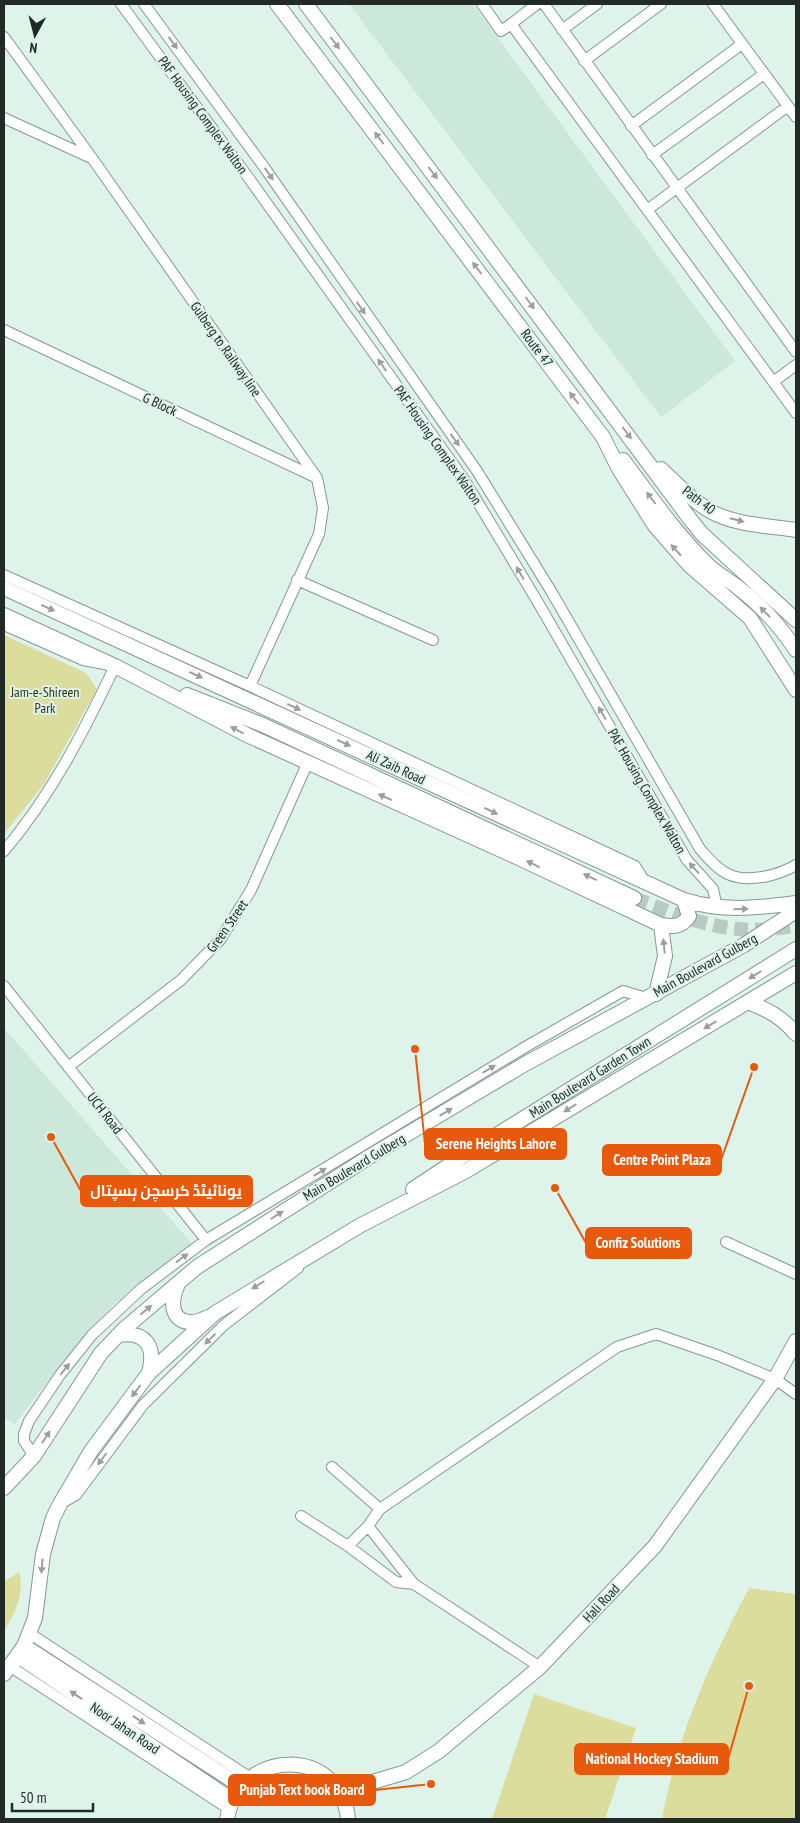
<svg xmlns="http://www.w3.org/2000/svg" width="800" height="1823" viewBox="0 0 800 1823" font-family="'PT Sans Narrow',Cairo,sans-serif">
<rect width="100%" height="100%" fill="#def3e9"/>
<!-- built -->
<path fill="#cce8db" d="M349,4h124l262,357 -74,56z
M4,1028l190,218 -79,57 -44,48 -56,73 -11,-7z"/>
<!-- green -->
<path fill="#dbdd9c" d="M4,635l82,38 11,16 -53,95 -40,50z
M19,1572c6,20 -4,42 -15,59v-53l2,2z
M749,1588l47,6v225h-134c16,-85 47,-155 87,-231z
M534,1694l102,34 -31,91h-113z"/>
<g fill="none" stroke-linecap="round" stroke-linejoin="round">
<!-- secondary-tunnel -->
<path stroke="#b8cbc2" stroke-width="14" stroke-dasharray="14 7" stroke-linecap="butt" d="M634,898c55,22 102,41 162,27"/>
<defs>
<path id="street" d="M121,4l127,173 217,304 71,118 151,261 26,29 4,19
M144,4l120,163 213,304 74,120 149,258c9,10 18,21 30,26 20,8 49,0 66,-10
M482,4l19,27 10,-7 285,389
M544,4l252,348
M713,4l83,113
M511,24l26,-20
M562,30l35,-26
M4,37l88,121 225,320 6,30 -4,26 -69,152
M584,61l77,-57
M4,118l85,39
M631,126l111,-82
M652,155l112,-81
M647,210l141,-104
M4,330l313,148
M773,382l23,-17
M4,575l246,111 385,180 10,16
M297,580l136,60
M4,625l79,35 32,6c-31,65 -64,130 -111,185
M4,986l202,254
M68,1067l113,-87 39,-40 31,-50 57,-128
M726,1242l70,32
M34,1456l-10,-15v-7l5,-13 31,-46 32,-40 49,-46 65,-49 321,-194 96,-55 23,7
M332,1467l48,42
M60,1504l16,-9 67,-90 81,-80 74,-57
M301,1516l47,30 48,36 18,2
M368,1526l46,58 126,83
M348,1546l20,-20 12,-17 237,-162 39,-13 61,21 58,24 21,15
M29,1633l220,144
M11,1667l218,142"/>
<path id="secondary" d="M277,4l326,433 16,32 36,57 34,39 61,53 46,72
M306,4l384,515 12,15 94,86
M623,460c27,36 53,74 85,105 8,8 19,14 28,21 23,17 44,40 60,64
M661,469c16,15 34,35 55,45 23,11 54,12 80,16
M4,588l680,312c38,12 73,8 112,3
M4,615l111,51 132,69 274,124 140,66 4,31 -9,38
M187,695l76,30 371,173
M661,925c13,2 21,2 28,-9l-5,-16
M748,1002c20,8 34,15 48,32
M413,1189l50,-33 333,-207
M178,1284c-13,28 1,48 30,33
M118,1335c28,-4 38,11 31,38
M4,1488l30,-32 67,-103 23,-24 73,-62 172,-110 156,-93 219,-119 52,-34
M24,1646l217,140
M18,1656l214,144
M4,1674l20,-28 11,-28 8,-64 10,-36 7,-14 31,-53 58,-78 66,-60 146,-88 105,-54 330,-198
M339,1792l67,-20 33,-21 101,-84 115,-121 120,-167 21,-38
M227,1819c12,-72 114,-73 121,0"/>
</defs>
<!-- street casing -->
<use href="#street" stroke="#859990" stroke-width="12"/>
<!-- secondary casing -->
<use href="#secondary" stroke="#859990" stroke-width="16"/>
<!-- street -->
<use href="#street" stroke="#fff" stroke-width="10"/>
<!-- secondary -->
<use href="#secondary" stroke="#fff" stroke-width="14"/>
</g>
<!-- one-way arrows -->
<defs><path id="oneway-solid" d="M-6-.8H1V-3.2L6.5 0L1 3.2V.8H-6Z" transform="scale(1.25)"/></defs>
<g fill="#9c9f9e">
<use href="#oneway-solid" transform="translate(173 43) rotate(54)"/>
<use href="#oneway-solid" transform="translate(335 43) rotate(53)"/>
<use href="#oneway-solid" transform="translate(379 138) rotate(-127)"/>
<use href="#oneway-solid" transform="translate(433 173) rotate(53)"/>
<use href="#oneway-solid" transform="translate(269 174) rotate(55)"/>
<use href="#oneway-solid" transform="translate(477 268) rotate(-127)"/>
<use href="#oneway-solid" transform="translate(530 303) rotate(53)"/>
<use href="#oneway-solid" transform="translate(361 308) rotate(55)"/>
<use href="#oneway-solid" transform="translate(382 365) rotate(-125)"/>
<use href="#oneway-solid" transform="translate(574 398) rotate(-127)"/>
<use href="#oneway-solid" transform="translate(627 433) rotate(53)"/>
<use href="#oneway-solid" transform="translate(455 440) rotate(54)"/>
<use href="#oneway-solid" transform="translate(651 498) rotate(-127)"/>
<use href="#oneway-solid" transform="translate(737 520) rotate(14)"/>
<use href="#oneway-solid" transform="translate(676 550) rotate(-132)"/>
<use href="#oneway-solid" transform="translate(520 573) rotate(-121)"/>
<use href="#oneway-solid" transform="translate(48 608) rotate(24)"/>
<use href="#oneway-solid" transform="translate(765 612) rotate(-134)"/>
<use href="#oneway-solid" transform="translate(196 675) rotate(24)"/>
<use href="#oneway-solid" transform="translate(294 707) rotate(25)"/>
<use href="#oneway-solid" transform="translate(602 713) rotate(-120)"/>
<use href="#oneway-solid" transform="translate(237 730) rotate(-152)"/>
<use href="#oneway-solid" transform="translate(344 743) rotate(25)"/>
<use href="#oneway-solid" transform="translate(385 797) rotate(-156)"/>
<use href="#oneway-solid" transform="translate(491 811) rotate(25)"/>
<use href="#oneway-solid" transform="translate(533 864) rotate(-154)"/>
<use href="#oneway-solid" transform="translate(694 868) rotate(-132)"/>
<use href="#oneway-solid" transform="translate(590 877) rotate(-155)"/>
<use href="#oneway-solid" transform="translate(741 909) rotate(-1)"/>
<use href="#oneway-solid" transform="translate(664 946) rotate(-96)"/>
<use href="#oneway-solid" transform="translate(755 975) rotate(148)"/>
<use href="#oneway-solid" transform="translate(710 1025) rotate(149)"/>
<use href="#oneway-solid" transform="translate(489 1069) rotate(-31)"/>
<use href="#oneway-solid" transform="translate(570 1108) rotate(149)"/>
<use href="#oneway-solid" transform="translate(446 1112) rotate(-31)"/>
<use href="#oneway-solid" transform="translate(320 1172) rotate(-31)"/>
<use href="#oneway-solid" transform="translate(277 1215) rotate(-32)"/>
<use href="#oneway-solid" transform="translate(182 1258) rotate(-36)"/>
<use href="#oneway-solid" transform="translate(258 1285) rotate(148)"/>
<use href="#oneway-solid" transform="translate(146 1310) rotate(-40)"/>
<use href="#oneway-solid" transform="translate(210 1339) rotate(136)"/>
<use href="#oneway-solid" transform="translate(65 1369) rotate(-51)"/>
<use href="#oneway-solid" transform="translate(136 1391) rotate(127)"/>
<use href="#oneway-solid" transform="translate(46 1437) rotate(-57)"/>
<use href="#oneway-solid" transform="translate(102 1459) rotate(127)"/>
<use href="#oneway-solid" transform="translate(42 1566) rotate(95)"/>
<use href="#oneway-solid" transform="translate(76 1695) rotate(-146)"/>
<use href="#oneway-solid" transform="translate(139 1720) rotate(33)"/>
</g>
<g text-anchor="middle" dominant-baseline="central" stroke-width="4" stroke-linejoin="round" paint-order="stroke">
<!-- street labels -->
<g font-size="14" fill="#222a27" stroke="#def3e9">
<text transform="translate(203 115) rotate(54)">PAF Housing Complex Walton</text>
<text transform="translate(537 348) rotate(53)">Route 47</text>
<text transform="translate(226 349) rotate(55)">Gulberg to Railway line</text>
<text transform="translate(160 404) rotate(25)">G Block</text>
<text transform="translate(438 445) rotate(55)">PAF Housing Complex Walton</text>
<text transform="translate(699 500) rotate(37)">Path 40</text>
<text transform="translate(396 767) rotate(25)">Ali Zaib Road</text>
<text transform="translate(647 791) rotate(60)">PAF Housing Complex Walton</text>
<text transform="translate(227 926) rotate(-55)">Green Street</text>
<text transform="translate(705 965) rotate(-29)">Main Boulevard Gulberg</text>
<text transform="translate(590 1077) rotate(-32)">Main Boulevard Garden Town</text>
<text transform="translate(105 1113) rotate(52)">UCH Road</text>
<text transform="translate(354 1167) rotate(-31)">Main Boulevard Gulberg</text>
<text transform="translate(601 1603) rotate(-47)">Hali Road</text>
<text transform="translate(125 1728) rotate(34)">Noor Jahan Road</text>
</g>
<!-- park labels -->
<g font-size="14" fill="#333412" stroke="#def3e9">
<text x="45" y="692">Jam-e-Shireen<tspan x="45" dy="16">Park</tspan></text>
</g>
</g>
<!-- callouts -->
<path fill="none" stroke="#e8590c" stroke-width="2" d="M415 1049L425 1144M754 1067L721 1160M51 1137L81 1191M555 1188L586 1243M749 1686L728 1759M431 1784L375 1790"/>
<g fill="#e8590c" stroke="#def3e9" stroke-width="2">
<circle cx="415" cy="1049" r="5"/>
<circle cx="754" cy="1067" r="5"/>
<circle cx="51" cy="1137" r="5"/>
<circle cx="555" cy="1188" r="5"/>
<circle cx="749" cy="1686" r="5"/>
<circle cx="431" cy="1784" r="5"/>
</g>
<g fill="#e8590c" stroke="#e8590c" stroke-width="2">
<rect x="425" y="1129" width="141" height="30" rx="5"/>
<rect x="603" y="1145" width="118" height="30" rx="5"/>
<rect x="81" y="1176" width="171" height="30" rx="5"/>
<rect x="586" y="1228" width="105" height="30" rx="5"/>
<rect x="575" y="1744" width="153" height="30" rx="5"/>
<rect x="229" y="1775" width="146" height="30" rx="5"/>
</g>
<g font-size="15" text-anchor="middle" font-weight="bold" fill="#fff">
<text x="496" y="1149">Serene Heights Lahore</text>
<text x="662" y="1165">Centre Point Plaza</text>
<text x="166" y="1196">یونائیٹڈ کرسچن ہسپتال</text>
<text x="638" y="1248">Confiz Solutions</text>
<text x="652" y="1764">National Hockey Stadium</text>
<text x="302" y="1795">Punjab Text book Board</text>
</g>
<!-- border -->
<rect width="800" height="1823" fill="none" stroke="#222a27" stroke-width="10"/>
<!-- north arrow -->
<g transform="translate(35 35) rotate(187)" stroke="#def3e9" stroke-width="4" paint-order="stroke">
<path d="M0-4L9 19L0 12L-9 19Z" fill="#222a27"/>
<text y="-8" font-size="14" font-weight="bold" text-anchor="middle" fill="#222a27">N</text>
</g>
<!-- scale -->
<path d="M12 1803v8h81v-8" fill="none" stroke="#222a27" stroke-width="2.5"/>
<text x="20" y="1803" font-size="15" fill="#222a27" stroke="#def3e9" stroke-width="4" paint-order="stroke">50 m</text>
</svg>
